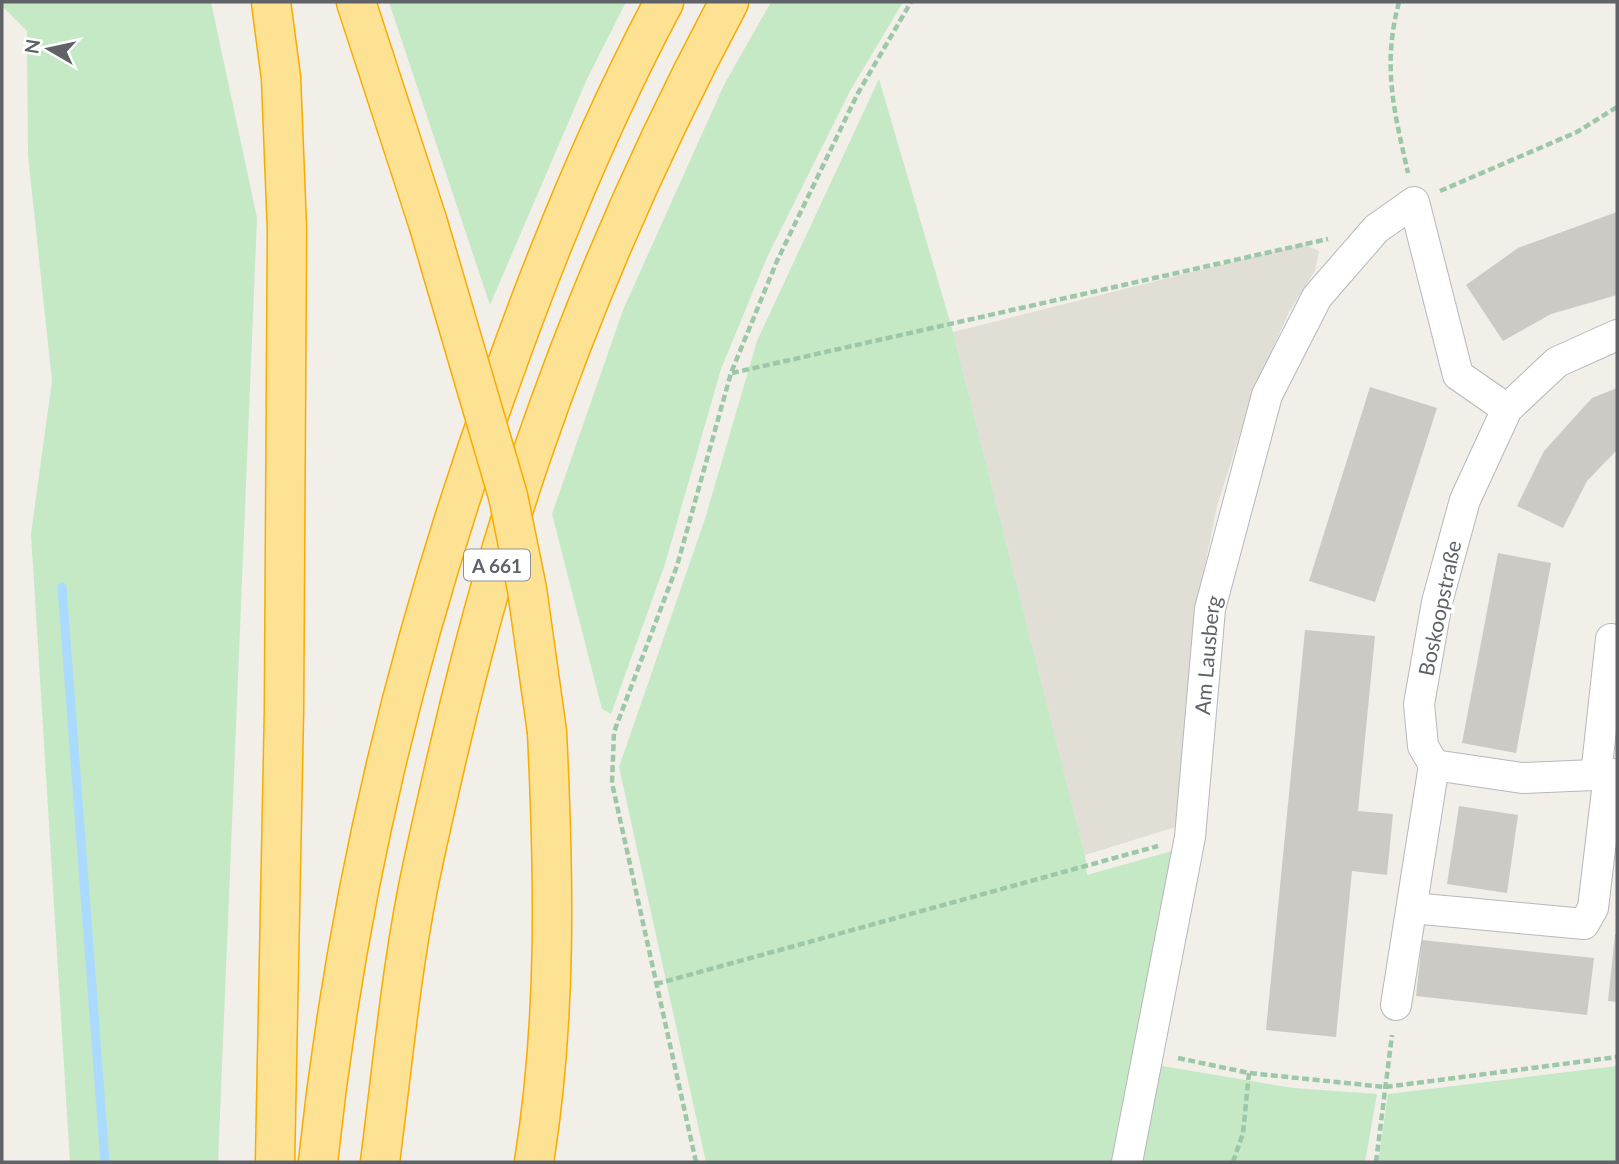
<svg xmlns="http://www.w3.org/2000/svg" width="1619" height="1164" viewBox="0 0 1619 1164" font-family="Lato,sans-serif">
<rect width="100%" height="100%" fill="#f1efe8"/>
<!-- education -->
<path fill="#e1ded6" d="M1303,244l16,7 -4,20 -26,41 -38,87 -34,107 -23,113 -18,208 -91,28 -132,-523z"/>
<!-- green -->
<path fill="#c5e8c5" d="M2,2h209l46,216 -39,944h-148l-39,-628 21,-153 -24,-226 -1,-124 -25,-25z
M389,2h237l-39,77 -97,226z
M771,2h132l-53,89 -82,164 -47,114 -56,195 -54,150 -9,-5 -50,-195 71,-204 101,-225z
M879,79l74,253 132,523 2,20 92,-26 -62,313h-411l-87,-395 86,-248 52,-178z
M1156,1065l137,23 84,6 -12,68h-228z
M1617,1066v96h-239l10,-68z"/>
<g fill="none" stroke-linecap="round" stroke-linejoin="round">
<!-- stream -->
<path stroke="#aadaff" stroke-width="9" d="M62,587l43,575"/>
</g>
<!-- building -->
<path fill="#cccac5" d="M1617,212v83l-66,19 -48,27 -37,-56 52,-37z
M1370,387l67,21 -62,194 -66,-21z
M1617,388v62l-30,31 -24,47 -46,-22 27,-55 48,-53z
M1498,553l53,10 -35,190 -54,-10z
M1305,630l70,6 -17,175 35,3 -6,61 -35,-4 -16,166 -70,-7z
M1459,806l59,9 -11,78 -60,-9z
M1615,934h2v68l-9,-1z
M1422,940l172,18 -7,57 -171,-19z"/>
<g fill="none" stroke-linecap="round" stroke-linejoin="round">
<defs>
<g id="minor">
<path d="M1617,335l-60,27 -50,47 -42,91 -28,102 -18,102 4,42 11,19 88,13 95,-4"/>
<path d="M1596,775l15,-136 6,1"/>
<path d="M1412,908l172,16 9,-16 16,-134"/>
<path d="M1396,1005l38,-240"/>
<path id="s1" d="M1127,1162l63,-325 20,-228 57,-214 50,-98 59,-68 38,-27 44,173 49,34"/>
</g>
<path id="highway" d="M271,2l10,76 6,151 -3,481 -9,452
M356,2l72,221
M318,1162c29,-271 91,-527 184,-784 46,-129 98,-256 162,-376
M380,1162c13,-100 22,-204 44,-303 30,-137 63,-275 109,-408 53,-154 119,-305 196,-449
M534,1162c23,-143 20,-286 13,-430"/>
</defs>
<!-- minor casing -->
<use href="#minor" stroke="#b5b8bc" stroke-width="32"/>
<!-- highway casing -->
<use href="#highway" stroke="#f9ab00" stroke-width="41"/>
<!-- path -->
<path stroke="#9cc7a9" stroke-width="4.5" stroke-dasharray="7 3.5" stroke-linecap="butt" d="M1399,2c-17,64 -5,109 9,171
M1440,191l137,-59 40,-25
M732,373l596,-134
M656,984l502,-138
M1178,1058l71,15 136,14 232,-30
M696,1162l-84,-379 2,-51 63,-166 54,-193 46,-112 81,-168 53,-91
M1233,1162l10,-29 6,-60
M1376,1162l16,-127"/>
<!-- minor -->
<use href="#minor" stroke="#fff" stroke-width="30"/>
<!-- highway -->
<use href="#highway" stroke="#fde293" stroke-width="38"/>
<defs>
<path id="highway-bridge" d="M428,223l80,273 19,93 20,143"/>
</defs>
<!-- highway-bridge casing -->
<use href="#highway-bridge" stroke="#f9ab00" stroke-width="41" stroke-linecap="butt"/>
<!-- highway-bridge -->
<use href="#highway-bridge" stroke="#fde293" stroke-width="38"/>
</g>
<g text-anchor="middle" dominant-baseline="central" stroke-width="7" stroke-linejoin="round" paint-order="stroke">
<!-- shield labels -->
<rect fill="#fff" stroke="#8f9295" stroke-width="2" x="464" y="549.5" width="66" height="31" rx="5"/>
<g font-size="19" font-weight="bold" fill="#5f6368">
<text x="497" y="565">A 661</text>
</g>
<!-- street labels -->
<g font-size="21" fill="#5f6368" stroke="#fff">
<text transform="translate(1439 608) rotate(-78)">Boskoopstraße</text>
<text stroke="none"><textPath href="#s1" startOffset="514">Am Lausberg</textPath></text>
</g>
</g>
<!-- border -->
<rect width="1619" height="1164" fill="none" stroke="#5f6368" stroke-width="7"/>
<!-- north arrow -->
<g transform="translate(49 49) rotate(279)" stroke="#ffffff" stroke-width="5" paint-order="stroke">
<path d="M0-5L12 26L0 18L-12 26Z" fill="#5f6368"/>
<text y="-10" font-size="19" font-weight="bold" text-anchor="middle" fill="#5f6368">N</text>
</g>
</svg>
